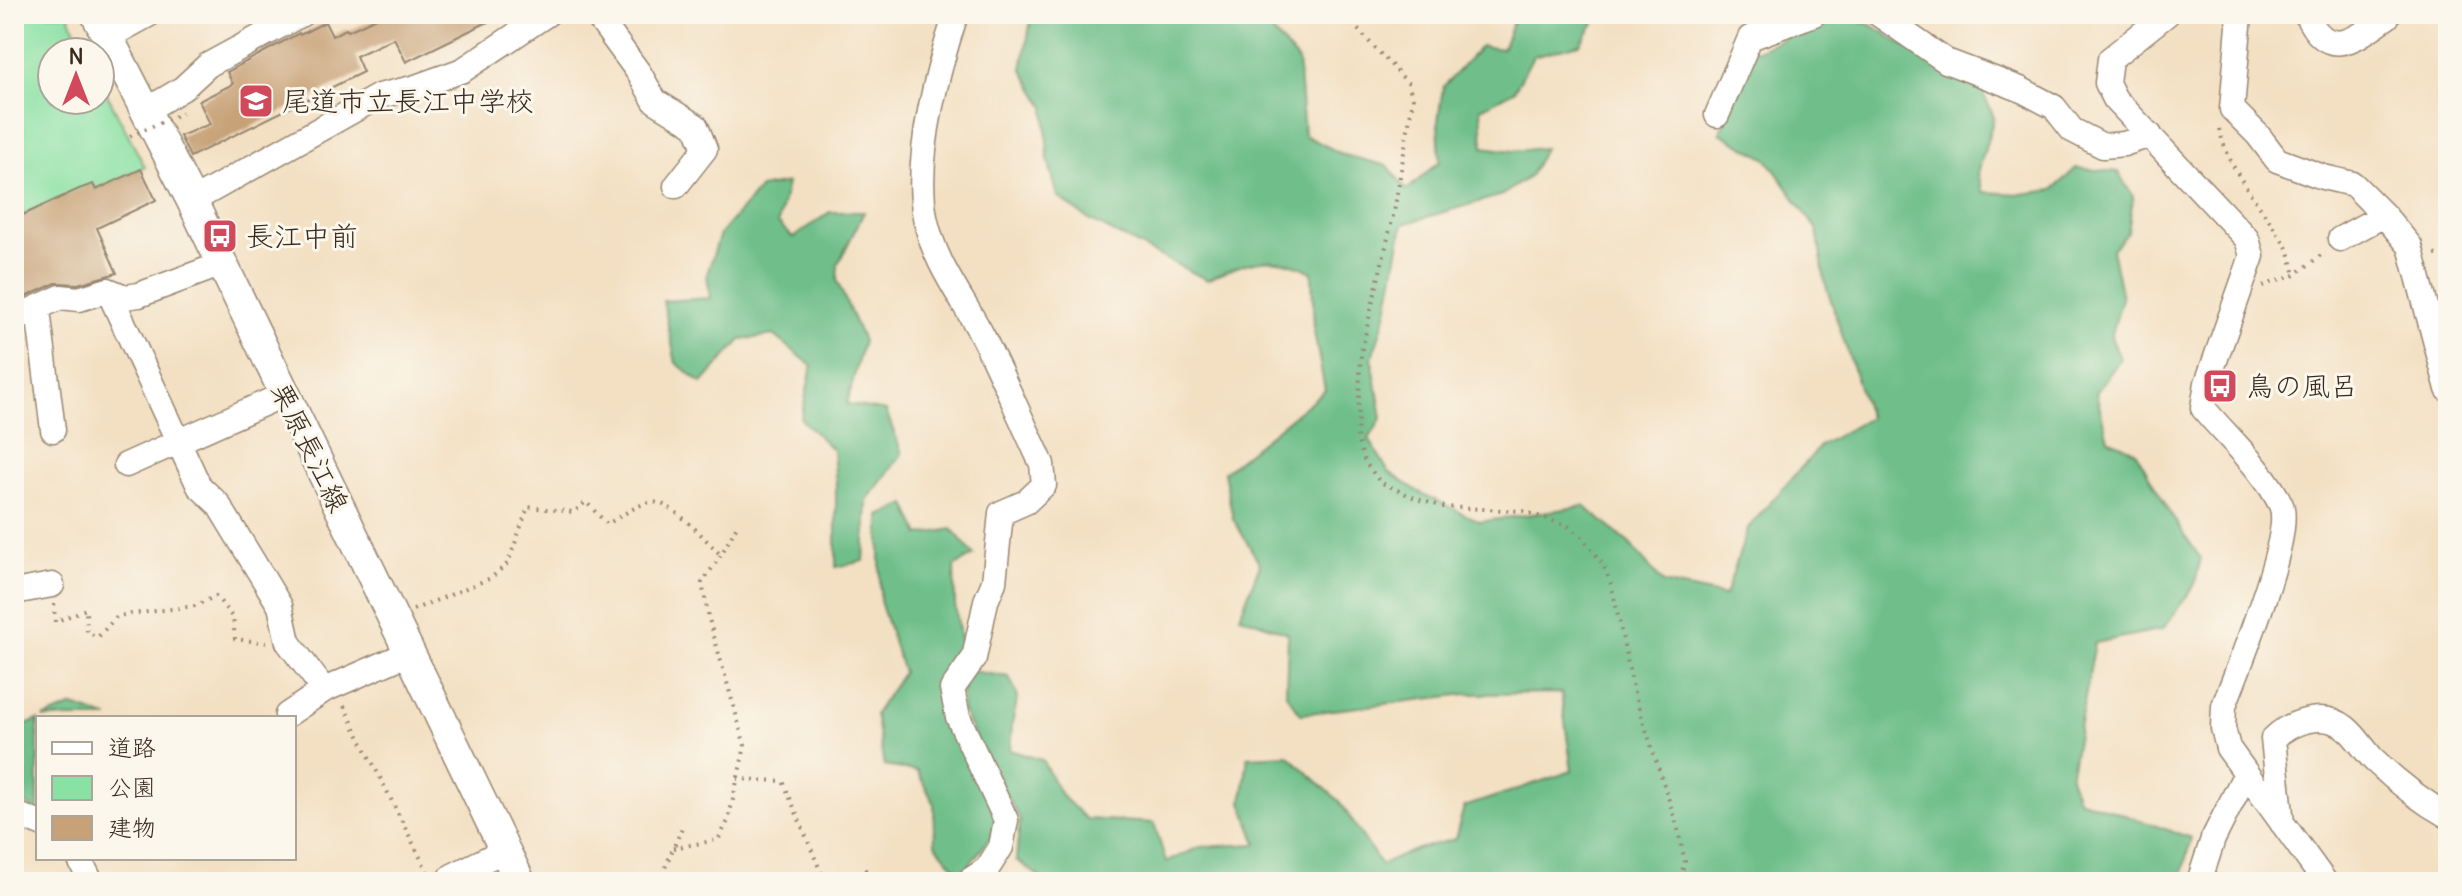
<svg xmlns="http://www.w3.org/2000/svg" width="2462" height="896" viewBox="0 0 2462 896" font-family="Delius,'Klee One',sans-serif">
<rect width="100%" height="100%" fill="#fbf7ec"/>
<filter id="ink" filterUnits="userSpaceOnUse"><feTurbulence type="fractalNoise" baseFrequency=".0125" numOctaves="2"/><feDisplacementMap in="SourceGraphic" scale="16" xChannelSelector="R" yChannelSelector="G"/><feConvolveMatrix kernelMatrix="1 2 1 2 8 2 1 2 1" color-interpolation-filters="sRGB"/></filter>
<filter id="wash" filterUnits="userSpaceOnUse"><feTurbulence type="fractalNoise" baseFrequency=".006" numOctaves="4" result="noise"/><feDisplacementMap in="SourceGraphic" scale="32" xChannelSelector="R" yChannelSelector="G"/><feGaussianBlur stdDeviation="1.8" result="paint"/><feColorMatrix in="noise" values="0 0 0 0 0 0 0 0 0 0 0 0 0 0 0 0 0 1.4 0 .05"/><feComposite in="paint" operator="in"/></filter>
<g filter="url(#wash)">
<rect width="100%" height="100%" fill="#f3e0c3"/>
<!-- green -->
<path fill="#8ae1a4" stroke="#628661" stroke-width="2" d="M14,14h54l17,38h-33v48h48v-19l45,86 -49,23 -3,-6 -79,35z"/>
<!-- forest -->
<path fill="#6fbf8a" stroke="#557454" stroke-width="2" d="M1032,14h253v5l-15,10 28,32 6,74 40,20 44,11 19,24 33,-29 -2,-40 5,-34 38,-41 21,3 14,-35h84l-20,30 -47,12 -19,35 -33,17 2,39 30,4 31,-3 -14,28 -28,19 -99,29 -16,87 -15,47 10,60 -13,21 19,32 31,21 61,30 104,-16 46,38 33,39 62,13 23,-68 73,-83 48,-27 -44,-136 -8,-52 -50,-71 -47,-26 33,-81 53,-24 38,-13 29,11 41,26 59,20 21,45 -16,56 5,19 38,2 32,-4 23,-22 42,4 15,25 -5,35 -16,17 10,49 -11,39 9,22 -24,34 12,46 27,12 38,67 28,41 -7,27 -31,43 -68,14 -25,134 8,22 113,39 -11,44h-1133l-31,-22 4,-41 -31,-54 -27,-55v-26l10,-13 37,6 9,19 -6,28 -2,26 32,10 19,35 25,24 68,4 12,39 34,-15 57,-3 -15,-42 6,-45 40,-2 51,46 42,64 36,-16 38,-10 9,-32 108,-36 -11,-78 -94,1 -166,20 -15,-20 2,-61 -48,-17 20,-52 -27,-45 -9,-47 101,-82 -11,-58 -2,-60c-40,-21 -67,-10 -105,8l-118,-60 -31,-23 -10,-38 -3,-52 -23,-38z
M787,183l-9,40 15,15 37,-26h34l-26,52 -1,17 26,60 -16,63 39,7 16,43 -35,46 -3,61 -28,6v-83l-3,-34 -32,-31 11,-53 -38,-31 -33,5 -39,43 -26,-20 -13,-62 47,-3 -3,-24 13,-40 40,-46z
M906,504l14,31 32,-6 22,26 -20,12 1,38 8,52 -18,26 51,135 -5,19 -30,38 -26,-31 -1,-41 -17,-32 -33,-5 -9,-52 28,-42 -23,-71v-85z
M73,706l36,12h-66z
M38,720v92l-24,-16v-66z"/>
<g id="blocks">
<!-- building -->
<path fill="#c7a177" d="M385,14h119l-98,48 -12,-24 -38,18 7,16 -173,85 -10,-21 30,-12 -11,-23 34,-17 -6,-12 72,-39 1,2 25,-13 7,14 14,-7 2,2z
M141,169l15,31 -59,28 20,45 -39,11 -22,-1 -42,19v-83l65,-30 14,-5 3,6z"/>
</g>
</g>
<g filter="url(#ink)">
<use href="#blocks" fill-opacity="0" stroke="#978570" stroke-width="2"/>
<g fill="none" stroke-linecap="round" stroke-linejoin="round">
<defs>
<path id="minor" d="M596,14l43,59 16,28 41,25 9,23 -29,37
M956,14c-19,58 -42,142 -31,203 9,46 37,80 58,120 21,42 39,85 59,127l2,21 -18,17 -25,11 -7,69 -8,19 -12,57 -22,31 6,28 48,103 -5,27 -14,22 -20,13
M1878,14l68,47 74,28 34,18 18,23 31,16 21,-2 26,-9
M2167,14l-57,45 -3,24 8,16 132,140 5,17 -45,127 -4,25c24,29 62,63 78,97 13,30 -44,165 -57,201l-1,22 5,20 97,134
M2240,14l-8,95 26,26 19,25 46,17 30,7 31,31 26,31 38,143
M2306,14c22,48 48,26 81,3v-3
M108,37l42,-23
M145,111l37,-22 26,-24 94,-51
M1717,115l33,-77 64,-24
M192,201l187,-105 34,-8 50,-18 84,-56
M2340,239l44,-24
M108,290l91,196 19,18 62,102 8,36 36,48
M14,318l47,-21 18,2 29,-9 17,7 14,-2 83,-31
M39,318l14,112
M126,465l159,-71
M14,592l38,-7
M287,715l37,-25 85,-37
M14,813l24,10
M2282,823l-9,-84c17,-17 51,-29 73,-11 11,9 18,22 28,32 23,22 47,41 74,56
M79,858l12,24
M448,882l4,-6 53,-26
M2199,882l14,-43 33,-66"/>
<path id="major" d="M96,14l96,187 328,681"/>
</defs>
<!-- minor casing -->
<use href="#minor" stroke="#978570" stroke-width="27"/>
<!-- major casing -->
<use href="#major" stroke="#978570" stroke-width="33"/>
<!-- path -->
<path stroke="#978570" stroke-width="4" stroke-dasharray="2 6" stroke-linecap="butt" d="M1308,14l1,3 38,1 7,-4
M1347,18l61,65 5,16 -19,113 -33,141 -4,86 8,23 15,20 37,17 27,8 79,4 45,15 13,10 22,28 9,23 22,106 43,132 8,37 -6,18 -4,2
M2219,129c13,49 42,75 66,116 6,8 7,20 10,30
M2435,255l13,-4
M2263,286l32,-11 30,-23
M54,604l1,18 31,-13 1,23 11,5 19,-21 78,-10 21,-10 17,22 2,21 31,4
M413,610l78,-32 17,-15 20,-56 46,5 12,-10 21,22c13,-7 26,-17 40,-21 21,-8 59,38 74,52
M344,706l84,167
M737,779l46,2 42,101
M673,848l45,-8 10,-19 17,-75 -36,-127 -7,-36 19,-28 17,-31
M659,882l25,-59
M853,882l13,-12 13,12"/>
<!-- minor -->
<use href="#minor" stroke="#fff" stroke-width="24"/>
<!-- major -->
<use href="#major" stroke="#fff" stroke-width="30"/>
<!-- path-bridge -->
<path stroke="#978570" stroke-width="4" stroke-dasharray="2 6" stroke-linecap="butt" d="M130,136l52,-23"/>
</g>
</g>
<!-- icons -->
<defs>
<symbol id="school-square" viewBox="-11 -11 22 22"><rect x="-9" y="-9" width="18" height="18" rx="4" fill="#d1495b" stroke="#fbf7ec"/><path d="M0-5L7-2L0 1L-7-2ZM-4 1L0 2.5L4 1V4Q0 6-4 4Z" fill="#fff"/></symbol>
<symbol id="bus-square" viewBox="-11 -11 22 22"><rect x="-9" y="-9" width="18" height="18" rx="4" fill="#d1495b" stroke="#fbf7ec"/><path d="M-5-6H5V4H4V6H2V4H-2V6H-4V4H-5ZM-3.5-4V0h7V-4ZM-3.5 1.2v1.5H-2V1.2ZM2 1.2v1.5H3.5V1.2Z" fill="#fff"/></symbol>
</defs>
<g fill-rule="evenodd">
<use href="#school-square" x="236" y="81" width="40" height="40"/>
<use href="#bus-square" x="200" y="216" width="40" height="40"/>
<use href="#bus-square" x="2200" y="366" width="40" height="40"/>
</g>
<g text-anchor="middle" dominant-baseline="central" stroke-width="6" stroke-linejoin="round" paint-order="stroke">
<!-- poi labels -->
<g font-size="28" fill="#3b2a1e" stroke="#fbf7ec" text-anchor="start">
<text x="282" y="101">尾道市立長江中学校</text>
<text x="246" y="236">長江中前</text>
<text x="2246" y="386">鳥の風呂</text>
</g>
<!-- street labels -->
<g font-size="28" fill="#3b2a1e" stroke="#fbf7ec">
<text transform="translate(310 447) rotate(64)">栗原長江線</text>
</g>
</g>
<!-- margin -->
<rect width="2462" height="896" fill="none" stroke="#fbf7ec" stroke-width="48"/>
<!-- legend -->
<rect x="36" y="716" width="260" height="144" fill="#fbf7ec" stroke="#aea59a" stroke-width="2"/>
<rect x="52" y="742" width="40" height="12" fill="#ffffff" stroke="#aea59a" stroke-width="2"/>
<text x="108" y="756" font-size="24" fill="#3b2a1e">道路</text>
<rect x="52" y="776" width="40" height="24" fill="#8ae1a4" stroke="#aea59a" stroke-width="2"/>
<text x="108" y="796" font-size="24" fill="#3b2a1e">公園</text>
<rect x="52" y="816" width="40" height="24" fill="#c7a177" stroke="#aea59a" stroke-width="2"/>
<text x="108" y="836" font-size="24" fill="#3b2a1e">建物</text>
<!-- north arrow -->
<g transform="translate(76 76)"><circle r="38" fill="#fbf7ec" stroke="#aea59a" stroke-width="2"/>
<path d="M0-6L14 30L0 20L-14 30Z" fill="#d1495b"/>
<text y="-12" font-size="22" font-weight="bold" text-anchor="middle" fill="#3b2a1e">N</text>
</g>
</svg>
